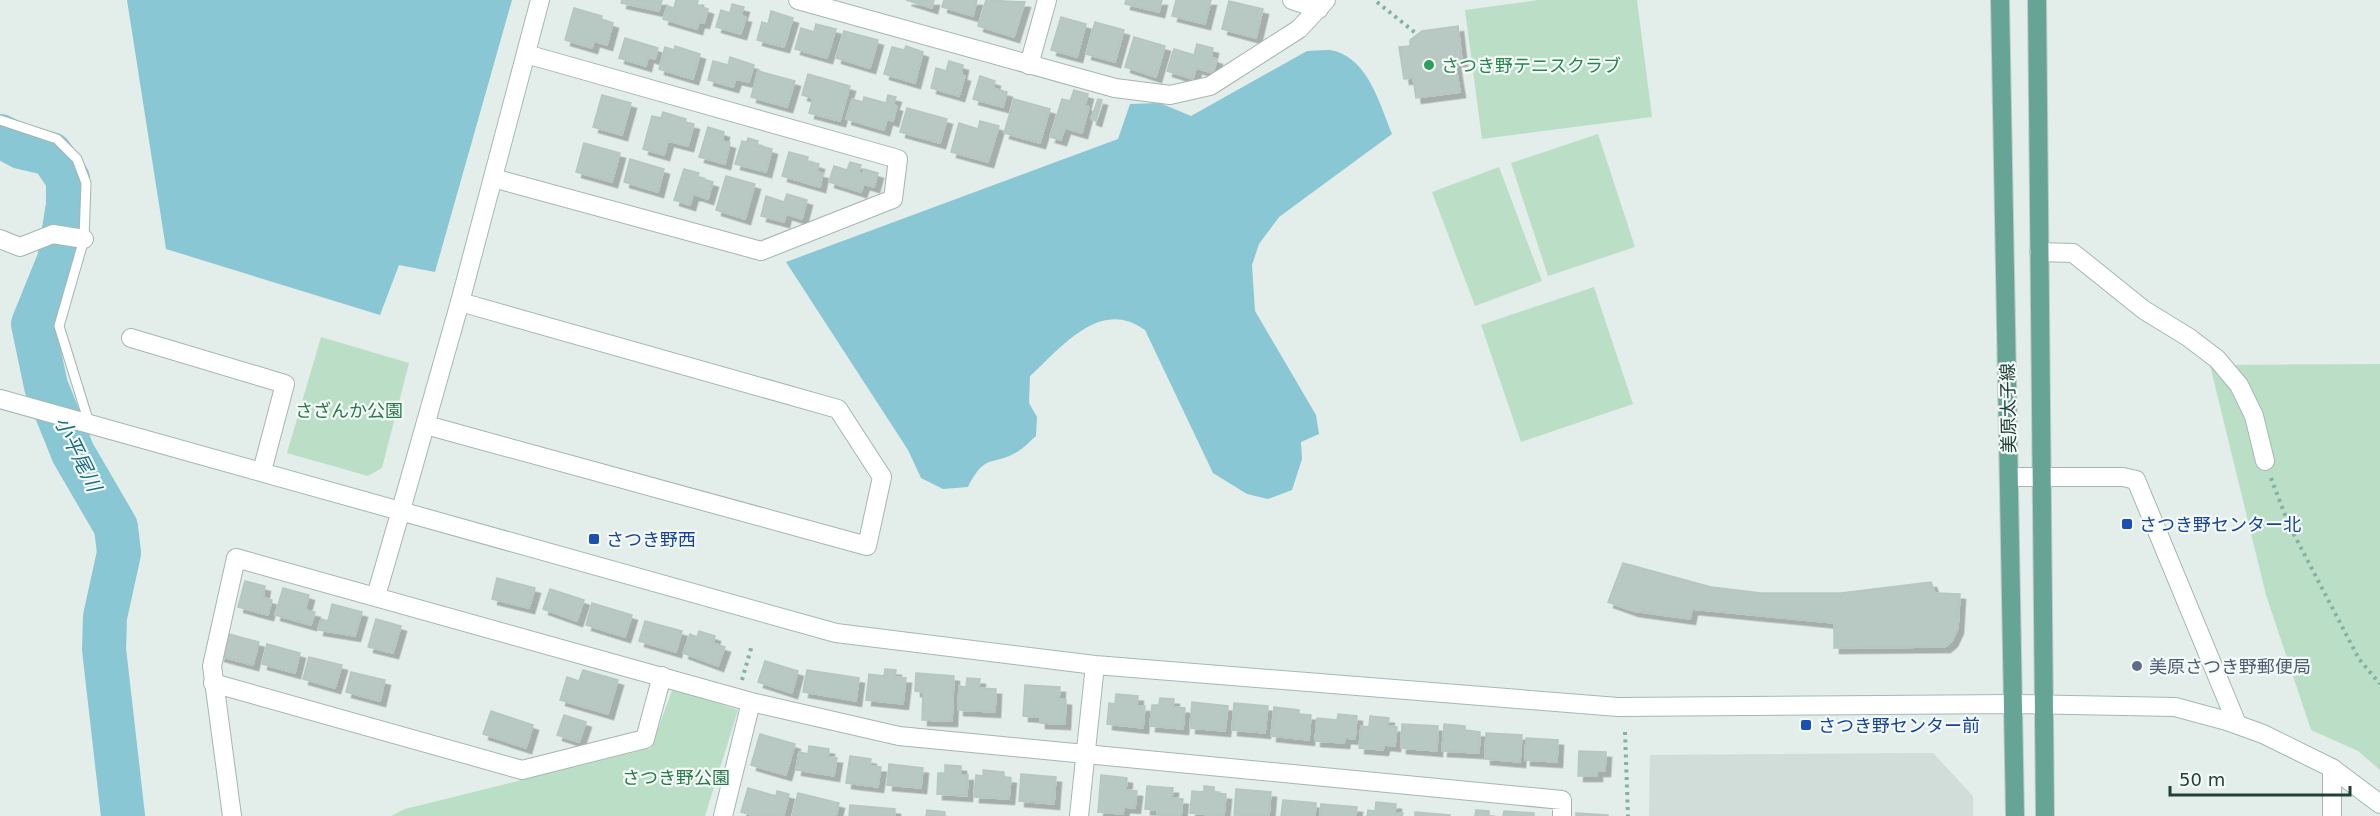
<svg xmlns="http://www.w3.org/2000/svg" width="2380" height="816" viewBox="0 0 2380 816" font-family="'DejaVu Sans','Noto Sans JP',sans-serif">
<defs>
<filter id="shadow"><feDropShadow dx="5.5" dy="5.5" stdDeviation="0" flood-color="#0004"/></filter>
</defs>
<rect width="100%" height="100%" fill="#e3ede9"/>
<!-- built -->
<path fill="#d1ddd8" d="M1933,753l40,43v20h-324l1,-61z"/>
<!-- green -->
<path fill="#bbdfc6" d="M1538,0h99l15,117 -170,22 -17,-129z
M1598,134l37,113 -87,29 -37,-113z
M1499,167l43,114 -67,25 -43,-114z
M1594,287l39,117 -112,38 -40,-117z
M321,337l88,26 -27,105 -14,8 -81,-23z
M2380,364v406l-22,-19 -47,-21 -45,-135 -56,-230z
M673,688l65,22 -33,106h-314l14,-7 246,-61z"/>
<!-- water -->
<path fill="#89c7d4" d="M127,0h385l-77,272 -36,-7 -19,50 -214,-66z
M1307,51c9,0 20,-2 28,0 34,10 45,54 57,83l-113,83 -20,27 -7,21 3,46 61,104 3,19 -18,8 1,17 -10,31 -24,9 -21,-5 -34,-21 -68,-143c-45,-33 -83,17 -115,46l-1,27 8,14 -1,19c-6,5 -12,12 -19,16 -26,15 -31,0 -49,35l-25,2 -22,-11 -13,-28 -122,-188 332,-123 12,-35 30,-1 31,13z"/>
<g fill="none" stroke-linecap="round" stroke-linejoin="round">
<!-- river -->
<path stroke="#89c7d4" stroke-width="44" d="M0,136l21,11 30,7 17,25v26l-9,55 -26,64 13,62 27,67 43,74 3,26 -14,64 -1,32 19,167"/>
</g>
<!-- building -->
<path fill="#b8c8c2" stroke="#b5c7c0" stroke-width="1.5" filter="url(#shadow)" d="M622,0h40l-3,11 -38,-8z
M676,0h22l-1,5 11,4 -4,14 -5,-1 -2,7 -34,-10 4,-13 7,2z
M906,0h28l-2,8z
M944,0h33l-4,16 -31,-9z
M986,0l39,2 -11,35 -36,-11z
M1126,0h36l-3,12 -34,-8z
M1176,0h35l-6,24 -33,-8z
M1229,1l34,8 -7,29 -34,-9z
M732,4l12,3 -3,9 5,1 -5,17 -25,-7 5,-17 9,3z
M574,8l28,8 -1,3 12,4 -6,22 -13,-4 -2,7 -27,-8z
M771,11l22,7 -9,29 -27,-7 5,-18 6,2z
M1061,17l25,7 -9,33 -26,-7z
M1095,22l29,8 -9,32 -29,-8z
M816,24l20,5 -9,29 -32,-9 6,-21 13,4z
M1458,26l4,35h-7l5,31 -44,6 -3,-20 -9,1 -5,-32 11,-1v-6l12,-9z
M844,31l34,9 -8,28 -34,-10z
M1134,37l31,9 -9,31 -31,-10z
M625,38l33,10 -3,11 -7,-2 -2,9 -27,-8z
M1197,44l16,4 -2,9 6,2 -4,14 -17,-5 -3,11 -26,-8 7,-22 20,6z
M675,46l25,8 -7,25 -34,-10 6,-22 9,3z
M906,46l17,6 -8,31 -31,-9 8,-27 12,3z
M730,57l24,8 -5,17 -13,-3 -3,8 -25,-7 5,-19 15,4z
M949,61l14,4 -2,10 4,1 -6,20 -28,-8 5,-20 10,3z
M758,71l37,10 -8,26 -36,-10z
M808,74l42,12 -10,35 -31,-8 4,-15 -11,-3z
M980,76l15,5 -2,7 14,4 -4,15 -30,-8z
M1074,90l14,4 -3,11 4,2 -7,26 -17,-5 -4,12 -11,-3 12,-38 8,2z
M602,95l29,8 -9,32 -29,-8z
M888,95l8,2 -3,8 4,1 -4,15 -6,-2 -3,11 -38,-11 6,-20 11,3 1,-5 22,6z
M1014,99l36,10 -10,34 -36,-10z
M1098,99l4,1 -6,21 -5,-2z
M907,108l40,11 -7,24 -40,-11z
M663,112l23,7 -1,3 9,2 -6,22 -20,-5 -4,14 -21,-6 9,-33 9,2z
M980,121l19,5 -11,36 -37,-10 8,-29 19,6z
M708,127l16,5 -2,9 8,2 -5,21 -26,-7z
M748,138l10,3 -1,4 15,4 -6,23 -31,-8 7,-23 5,1z
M584,143l36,10 -8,29 -36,-10z
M789,152l19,5 -1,4 12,3 -2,8 6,1 -3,14 -38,-11z
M630,159l34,10 -6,23 -34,-10z
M850,162l11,3 -3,8 5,1 1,-5 14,4 -4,14 -10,-3 -3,8 -32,-10 5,-16 13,4z
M684,169l15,4 -2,4 16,5 -5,17 -15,-5 -3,11 -16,-5z
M726,176l29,8 -10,35 -29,-9z
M787,194l20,6 -5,19 -16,-5 -2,8 -23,-6 5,-20 18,6z
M1623,563l88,24 50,6h80l90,-11 4,11 25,1 -2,34 -6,13 -7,6 -111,1v-25l-142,-14 -2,10 -57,-8 -25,-9z
M497,578l38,10 -6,20 -37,-9z
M245,581l20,5 -2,11 9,3 -4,15 -30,-8z
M283,588l26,7 -4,15 10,2 -4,13 -36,-10z
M550,589l34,11 -7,21 -34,-12z
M592,603l40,12 -7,22 -39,-12z
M332,604l30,8 -7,24 -37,-6 3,-11 7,2z
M376,619l25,7 -8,27 -25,-6z
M645,621l37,10 -6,21 -37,-11z
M699,631l16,5 -2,7 12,4 -7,19 -35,-13 7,-19 7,3z
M225,633l34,9 -6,23 -34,-9z
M267,644l33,9 -5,20 -33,-9z
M309,657l33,8 -7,23 -32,-9z
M765,661l33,10 -6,22 -34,-11z
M885,669l11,1 -1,7 11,1 -3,26 -37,-4 3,-26 15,2z
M583,670l35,10 -10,34 -48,-14 7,-23 12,4z
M807,670l52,8 -3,23 -53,-9z
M351,672l34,8 -5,21 -34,-9z
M916,673l38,3 -2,45 -30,-1 1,-28 -8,-1z
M967,678l13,1 -1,9 17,1 -1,23 -37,-2 1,-24 7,1z
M1025,685l35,2 -1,12 7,1 -1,24 -25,-1v-6l-17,-1z
M1116,694l22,2 -1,10h8l-2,22 -36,-4 2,-21 6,1z
M1160,698l14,1 -1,8 12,1 -2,21 -33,-3 2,-21h7z
M1192,702l36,4 -3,25 -35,-3z
M1234,703l34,3 -3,27 -33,-3z
M1274,707l25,3v4l12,1 -2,25 -38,-4z
M491,711l42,14 -7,23 -43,-14z
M1338,714l19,2 -2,23 -10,-1 -1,5 -29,-2 2,-23 20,2z
M564,715l22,7 -7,20 -22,-7z
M1370,716l19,2 -1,8 9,1 -2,19 -11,-1 -1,5 -24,-2 2,-22 8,1z
M1402,724l36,2 -1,25 -36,-3z
M1444,724l21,2v4l15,2 -1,21 -37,-2z
M1486,733l36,2 -2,27 -35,-3z
M760,734l35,10 -9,31 -35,-10z
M1526,738l32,2 -1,22 -32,-2z
M809,746l20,3 -1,8 9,1 -3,18 -38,-6 3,-18 9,2z
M1579,751l27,1 -1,19h-8v5h-19z
M850,756l21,3 -1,7 11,1 -3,20 -32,-4z
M889,764l34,4 -2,20 -34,-3z
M945,765l16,1v9h7l-1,21 -30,-2 1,-21h7z
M983,770l21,2v5l7,1 -2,21 -35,-2 2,-22 7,1z
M1021,774l35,3 -2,27 -35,-3z
M1101,775l26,3 -1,12 11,1 -2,17 -11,-1 -1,7 -25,-2z
M1147,786l26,2 -1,10 11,1 -2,17 -24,-1v-5l-12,-1z
M1204,786l10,1v6l12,1 -2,22 -34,-3 2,-22 12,1z
M748,788l28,8 1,-5 12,3 -5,21 -29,1 -14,-4z
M1236,789l35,3 -2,24 -35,-1z
M798,793l41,10 -3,13h-44z
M1283,800l33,3 -1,13h-34z
M1376,802l20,2 -1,9h8l-1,3h-35l1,-6 7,1z
M1321,804l36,3 -1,9h-36z
M850,805l45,4v7h-46z
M927,810l18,2v4h-19z
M1476,810l13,1v5h-14z
M1504,811l30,2v3h-31z
M1415,812l35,3v1h-35z
M1576,813l32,2v1h-32z"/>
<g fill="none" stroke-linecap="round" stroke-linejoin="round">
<defs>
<path id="lane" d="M0,120l57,19 20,20 9,24 -2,56 -25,87 30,97"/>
<path id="street" d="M798,0l317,88 55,7 40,-9 89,-57 27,-29
M1029,65l18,-65
M493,178l268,73 132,-52 5,-40 -372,-105
M0,239l20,8 33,-13 31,5
M2039,252l34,1 71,57 44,27 29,22 22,26 15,31 11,45
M131,338l154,46 -23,87
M426,425l441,121 15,-69 -44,-68 -378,-107
M2009,477h114l13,3 101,244
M376,596l25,-86
M213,683l309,87 123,-31 17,-63
M2332,768v48
M232,816l-20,-150 24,-108 515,144 148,34 663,64v16
M723,816l28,-114"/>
<path id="secondary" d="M1292,0l27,9
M0,399l836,234 259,32 523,42 396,-3 161,3 52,14 36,13 69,34 48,36
M401,510l59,-208 80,-302
M1079,816l16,-151"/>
<path id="primary" d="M2000,0l15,816
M2037,0l8,816"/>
</defs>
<!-- lane casing -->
<use href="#lane" stroke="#a5b6b0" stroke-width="11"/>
<!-- street casing -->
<use href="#street" stroke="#a5b6b0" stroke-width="20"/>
<!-- secondary casing -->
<use href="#secondary" stroke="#a1bab2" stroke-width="20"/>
<!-- primary casing -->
<use href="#primary" stroke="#c1cac7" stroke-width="20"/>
<!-- path -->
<path stroke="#82b2a4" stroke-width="4" stroke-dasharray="3 4.5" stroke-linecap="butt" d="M1377,2l41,33
M2271,478l17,45 71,136 21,25
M742,680l10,-35
M1625,732l3,84"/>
<!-- lane -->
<use href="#lane" stroke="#fff" stroke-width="9"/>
<!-- street -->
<use href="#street" stroke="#fff" stroke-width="18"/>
<!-- secondary -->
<use href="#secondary" stroke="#fff" stroke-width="18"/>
<!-- primary -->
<use href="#primary" stroke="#66a596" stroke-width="18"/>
</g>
<!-- markers -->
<circle fill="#2e9e5b" stroke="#f4faf7" stroke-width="2" cx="1429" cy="65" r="6"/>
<g fill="#1a4fb4" stroke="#f4faf7" stroke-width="2">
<rect x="2121" y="518" width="12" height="12" rx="3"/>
<rect x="588" y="533" width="12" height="12" rx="3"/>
<rect x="1800" y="719" width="12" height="12" rx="3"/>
</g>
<circle fill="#5c6f8a" stroke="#f4faf7" stroke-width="2" cx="2137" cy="666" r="6"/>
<g text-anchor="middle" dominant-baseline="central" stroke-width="4.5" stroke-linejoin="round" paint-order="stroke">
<!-- leisure labels -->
<g font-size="18" fill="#27864d" stroke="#f4faf7" text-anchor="start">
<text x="1441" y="65">さつき野テニスクラブ</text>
</g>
<!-- street labels -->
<g font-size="18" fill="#224038" stroke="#f4faf7">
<text transform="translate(2008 408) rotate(-91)">美原太子線</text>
</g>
<!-- park labels -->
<g font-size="18" fill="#2a784a" stroke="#f4faf7">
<text x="349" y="410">さざんか公園</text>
<text x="676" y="777">さつき野公園</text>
</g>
<!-- transit labels -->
<g font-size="18" fill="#164399" stroke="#f4faf7" text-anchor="start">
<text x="2139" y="524">さつき野センター北</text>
<text x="606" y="539">さつき野西</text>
<text x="1818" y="725">さつき野センター前</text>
</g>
<!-- service labels -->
<g font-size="18" fill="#4e5e75" stroke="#f4faf7" text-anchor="start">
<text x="2149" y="666">美原さつき野郵便局</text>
</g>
<!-- water labels -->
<g font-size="20" font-style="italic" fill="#196b7f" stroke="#f4faf7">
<text transform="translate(78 454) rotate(64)">小平尾川</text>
</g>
</g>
<!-- scale -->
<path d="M2170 786v9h180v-9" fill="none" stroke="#224038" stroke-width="3"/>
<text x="2179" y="786" font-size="18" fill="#224038" stroke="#f4faf7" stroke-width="4.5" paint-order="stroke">50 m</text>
</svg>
